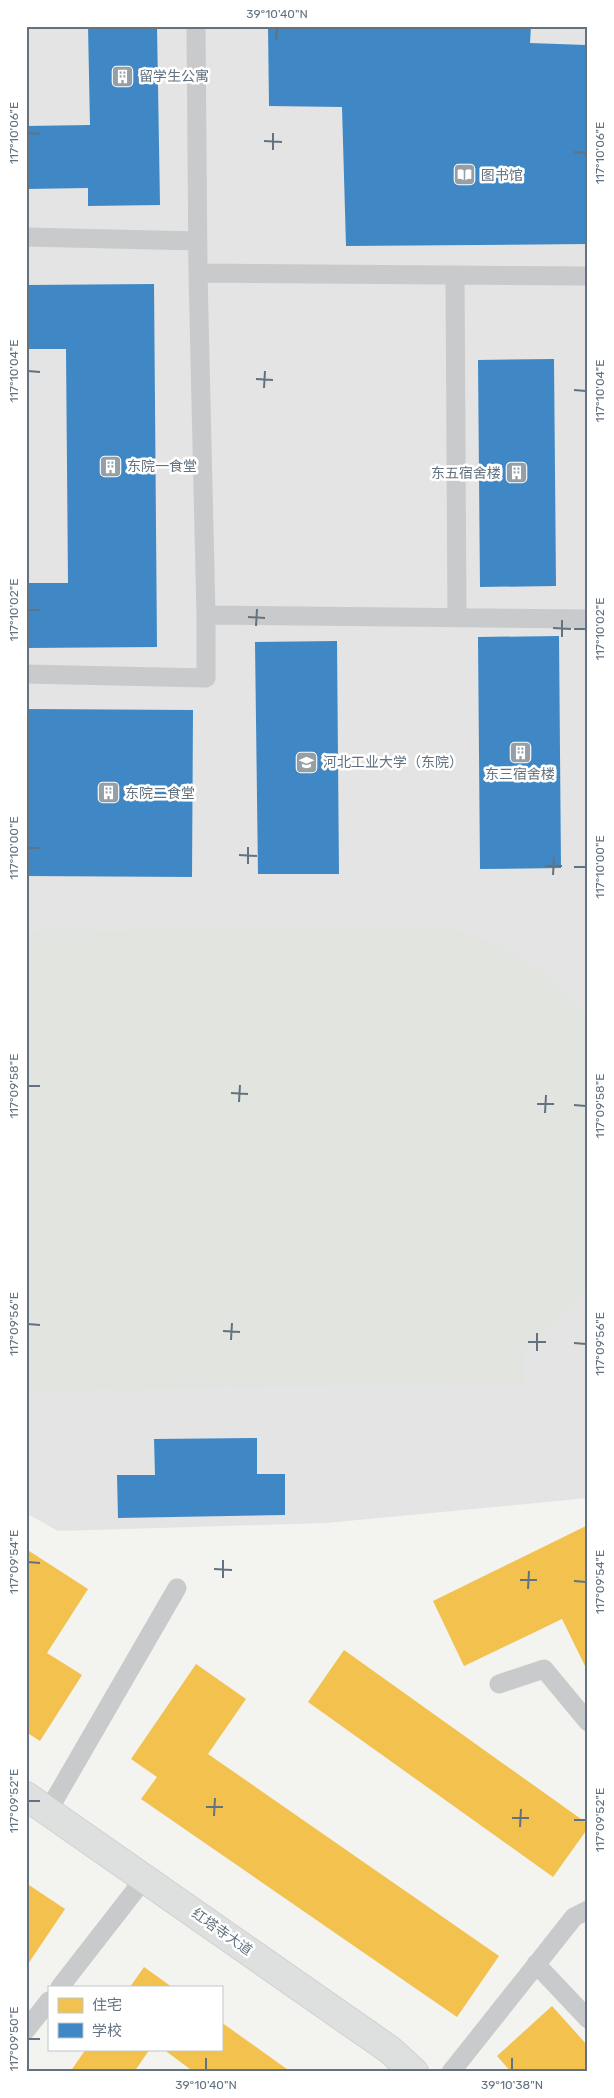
<svg xmlns="http://www.w3.org/2000/svg" width="614" height="2098" viewBox="0 0 614 2098" font-family="Rubik,'Noto Sans SC',sans-serif">
<rect width="100%" height="100%" fill="#f3f3f0"/>
<!-- built -->
<path fill="#e3e4e3" d="M26,26h562v1472l-262,25 -268,8 -32,-18z"/>
<!-- green -->
<path fill="#e2e5df" d="M449,928c16,5 32,10 48,16 25,11 77,50 91,73v271c-19,22 -39,44 -64,60v35l-498,8v-460z"/>
<!-- homes -->
<path fill="#f2c14e" d="M588,1525v147l-26,-53 -98,47 -31,-65z
M26,1549l62,40 -41,64 35,22 -42,66 -14,-9z
M344,1650l244,174v4l-35,49 -245,-175z
M196,1664l50,35 -38,55 291,202 -42,61 -316,-218 16,-22 -26,-18z
M26,1883l39,26 -39,58z
M144,1967l28,20h-42z
M552,2006l36,40v26h-77l-14,-16z
M221,2022l70,50h-97l-31,-23h58z
M86,2049h64l-16,23h-64z"/>
<!-- schools -->
<path fill="#3f88c5" d="M88,26h69l3,179 -72,1v-18l-62,1v-63l64,-1z
M268,26h263l-1,17 56,2 1,199 -241,2 -4,-139 -73,-1z
M154,284l3,363 -131,1v-65h42l-2,-234h-40v-64z
M554,359l2,227 -76,1 -2,-227z
M559,636l2,232 -81,1 -2,-232z
M337,641l2,233h-81l-3,-232z
M26,709l167,1 -1,167 -166,-1z
M257,1438v36h28v41l-167,3 -1,-43h38l-1,-36z"/>
<g fill="none" stroke-linecap="round" stroke-linejoin="round">
<defs>
<path id="secondary" d="M26,1796l364,254 24,22"/>
</defs>
<!-- secondary casing -->
<use href="#secondary" stroke="#d0d1d1" stroke-width="30"/>
<!-- lane -->
<path stroke="#c8cacb" stroke-width="19" d="M196,26l2,247 390,3
M26,237l172,4
M198,273l8,342 382,4
M455,275l2,343
M26,674l180,4v-63
M499,1684l45,-15 44,53
M48,1811l129,-223
M536,1964l52,55
M60,1987l84,-108
M26,2030l23,-29
M451,2072l123,-155 14,-7"/>
<!-- secondary -->
<use href="#secondary" stroke="#dedfdf" stroke-width="28"/>
</g>
<!-- ticks -->
<path fill="none" stroke="#637280" stroke-width="2" d="M276,40l1,-12M28,133l12,1M264,141l18,1M273,150v-17M574,152l12,1M28,371l12,1M256,379l17,1M264,388l1,-17M574,390l12,1M28,610h12M248,617l17,1M256,626l1,-17M553,628l18,1M574,629h12M562,637v-17M28,848h12M239,855l18,1M248,864v-17M545,866h17M574,867h12M553,875l1,-18M28,1086h12M231,1093l17,1M239,1102l1,-17M537,1104h17M574,1105l12,1M545,1113l1,-18M28,1324l12,1M223,1331l17,1M231,1340l1,-17M528,1342h18M574,1343l12,1M537,1351v-18M28,1562l12,1M214,1569l18,1M223,1578v-18M520,1580h17M574,1581l12,1M528,1589l1,-18M28,1801h12M206,1807h17M214,1816l1,-18M512,1818h17M574,1820h12M520,1827l1,-18M28,2039h12M206,2070v-12M512,2070v-12"/>
<!-- icons -->
<defs>
<symbol id="building-square" viewBox="-11 -11 22 22"><rect x="-9" y="-9" width="18" height="18" rx="4" fill="#959fa7" stroke="#fff"/><path d="M-4-6H4V6H1V3H-1V6H-4ZM-2.5-4.3h1.7v1.8h-1.7ZM.8-4.3h1.7v1.8H.8ZM-2.5-1h1.7V.8h-1.7ZM.8-1h1.7V.8H.8Z" fill="#fff"/></symbol>
<symbol id="library-square" viewBox="-11 -11 22 22"><rect x="-9" y="-9" width="18" height="18" rx="4" fill="#959fa7" stroke="#fff"/><path d="M-6-4Q-3-5.5-.7-3.5V5Q-3 3-6 4ZM6-4Q3-5.5 .7-3.5V5Q3 3 6 4Z" fill="#fff"/></symbol>
<symbol id="university-square" viewBox="-11 -11 22 22"><rect x="-9" y="-9" width="18" height="18" rx="4" fill="#959fa7" stroke="#fff"/><path d="M0-5L7-2L0 1L-7-2ZM-4 1L0 2.5L4 1V4Q0 6-4 4Z" fill="#fff"/></symbol>
</defs>
<g fill-rule="evenodd">
<use href="#building-square" x="110" y="64" width="25" height="25"/>
<use href="#library-square" x="452" y="162" width="25" height="25"/>
<use href="#building-square" x="98" y="454" width="25" height="25"/>
<use href="#building-square" x="504" y="460" width="25" height="25"/>
<use href="#building-square" x="508" y="740" width="25" height="25"/>
<use href="#university-square" x="294" y="750" width="25" height="25"/>
<use href="#building-square" x="96" y="780" width="25" height="25"/>
</g>
<g text-anchor="middle" dominant-baseline="central" stroke-width="5" stroke-linejoin="round" paint-order="stroke">
<!-- poi labels -->
<g font-size="14" fill="#637280" stroke="#fff" text-anchor="start">
<text x="139" y="76">留学生公寓</text>
<text x="481" y="175">图书馆</text>
<text x="127" y="466">东院一食堂</text>
<text x="501" y="473" text-anchor="end">东五宿舍楼</text>
<text x="323" y="762">河北工业大学（东院）</text>
<text x="520" y="774" text-anchor="middle">东三宿舍楼</text>
<text x="125" y="793">东院二食堂</text>
</g>
<!-- street labels -->
<g font-size="14" fill="#637280" stroke="#fff">
<text transform="translate(222 1932) rotate(35)">红塔寺大道</text>
</g>
</g>
<!-- border -->
<rect width="614" height="2098" fill="none" stroke="#ffffff" stroke-width="55"/>
<!-- legend -->
<rect x="48" y="1986" width="175" height="65" fill="#ffffff" stroke="#c1c7cc"/>
<rect x="58" y="1998" width="25" height="15" fill="#f2c14e" stroke="#c1c7cc"/>
<text x="92" y="2010" font-size="15" fill="#637280">住宅</text>
<rect x="58" y="2023" width="25" height="15" fill="#3f88c5" stroke="#c1c7cc"/>
<text x="92" y="2036" font-size="15" fill="#637280">学校</text>
<rect x="28" y="28" width="558" height="2042" fill="none" stroke="#637280" stroke-width="2"/>
<g font-size="12" text-anchor="middle" fill="#637280">
<text x="277" y="18">39°10'40"N</text>
<text transform="translate(14 133) rotate(-90)" y="4">117°10'06"E</text>
<text transform="translate(600 153) rotate(-90)" y="4">117°10'06"E</text>
<text transform="translate(14 371) rotate(-90)" y="4">117°10'04"E</text>
<text transform="translate(600 391) rotate(-90)" y="4">117°10'04"E</text>
<text transform="translate(14 610) rotate(-90)" y="4">117°10'02"E</text>
<text transform="translate(600 629) rotate(-90)" y="4">117°10'02"E</text>
<text transform="translate(14 848) rotate(-90)" y="4">117°10'00"E</text>
<text transform="translate(600 867) rotate(-90)" y="4">117°10'00"E</text>
<text transform="translate(14 1086) rotate(-90)" y="4">117°09'58"E</text>
<text transform="translate(600 1106) rotate(-90)" y="4">117°09'58"E</text>
<text transform="translate(14 1324) rotate(-90)" y="4">117°09'56"E</text>
<text transform="translate(600 1344) rotate(-90)" y="4">117°09'56"E</text>
<text transform="translate(14 1562) rotate(-90)" y="4">117°09'54"E</text>
<text transform="translate(600 1582) rotate(-90)" y="4">117°09'54"E</text>
<text transform="translate(14 1801) rotate(-90)" y="4">117°09'52"E</text>
<text transform="translate(600 1820) rotate(-90)" y="4">117°09'52"E</text>
<text transform="translate(14 2039) rotate(-90)" y="4">117°09'50"E</text>
<text x="206" y="2089">39°10'40"N</text>
<text x="512" y="2089">39°10'38"N</text>
</g>
</svg>
